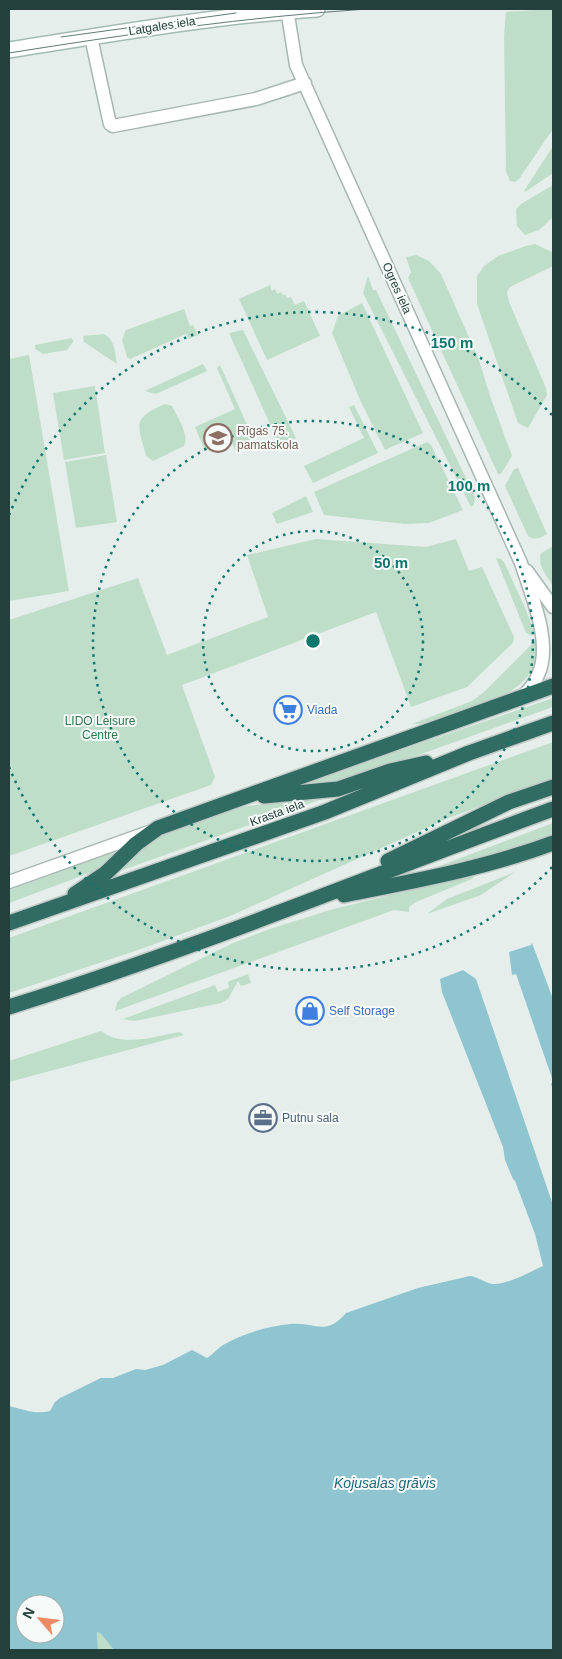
<svg xmlns="http://www.w3.org/2000/svg" width="562" height="1659" viewBox="0 0 562 1659" font-family="Helvetica,sans-serif">
<rect width="100%" height="100%" fill="#e5eeea"/>
<!-- green -->
<path fill="#bfdec9" d="M553,9v120l-34,50 -4,3 -5,-1 -4,-10 -2,-135 2,-24z
M553,146v27l-28,19 -1,-1z
M553,185v32l-14,13 -14,5 -8,-9 -1,-17 5,-5z
M535,244l17,8 1,14 -43,21 -3,5 2,10 37,86 1,7 -19,33 -10,-5 -41,-119v-28l7,-10 14,-10 28,-10z
M416,255l13,6 12,13 38,86 11,36 22,60 -11,18h-3l-90,-196 3,-6 -5,-15z
M368,276l5,14h3l99,207 -1,8 -3,2 -108,-214z
M270,285l2,6 3,-2 2,5 4,-2 2,3 2,-1 2,4 4,-1 4,8 9,-4 16,35 -53,24 -28,-61z
M362,303l61,130 -38,17 -24,-48 -29,-69 6,-17z
M184,309l6,17 3,-1 5,10 -9,4 -3,-5 -56,25 -3,-2 -5,-17 4,-10z
M243,330l53,108 -16,8 -51,-113z
M104,334c11,6 11,18 13,30l-33,-22 -1,-6z
M72,338l1,4 -6,8 -24,4 -8,-5v-4z
M29,355l40,236 -60,10v-242z
M203,364l4,7 -51,23 -11,-3z
M220,365l35,77 -19,9 -6,-12 -25,12 -10,-24 40,-18 -18,-41z
M95,386l10,67 -41,7 -11,-67z
M165,404l7,2c5,11 18,29 12,40l-31,15 -7,-5c-8,-32 -15,-37 19,-52z
M354,405l24,48 -65,30 -9,-17 60,-28 -15,-31z
M427,442l4,3 32,65 -34,13 -24,1 -81,-9 -10,-23z
M106,455l11,67 -41,6 -11,-66z
M518,468l29,66c-7,4 -12,7 -19,2l-23,-50 9,-17z
M306,496l7,16 -36,12 -5,-11z
M316,539l110,8 30,-8 13,32 13,-4 32,70 -1,6 -46,44 -56,20 -35,-95 -194,73 33,92 -4,8 -202,71v-236l129,-42 29,77 101,-38 -21,-62z
M552,547l1,3v36c-6,-10 -16,-20 -12,-33z
M496,558l5,1 3,3 22,48 9,24 -5,1 -4,-2z
M536,640c2,13 1,25 -8,36 -18,24 -86,48 -116,48l60,-23 12,-9z
M553,698v9l-182,65 -29,9 -39,5 -1,-2z
M553,742v37l-107,40 -216,97 -89,33 -132,44v-55z
M320,797l2,1 -3,2 -202,72 22,-22 17,-12 17,-7 67,-24z
M553,823v11l-35,14 -97,25z
M111,853l5,1 -16,15 -91,34v-13z
M515,872l-34,23 -54,19 20,-15z
M471,875l3,2 -2,2 -56,23 -7,5v5l-15,-2 -279,101 2,-8 4,-5 112,-55 37,-14 60,-19z
M248,974l3,9 -10,3 -3,-5 -10,18 -7,4 -86,18 -12,-2 92,-34 3,7 11,-4 -1,-6 2,-1z
M101,1031c22,17 55,5 79,1l4,3 -175,47v-21z
M97,1632l4,2 13,16h-16z"/>
<!-- water -->
<path fill="#8fc4d1" fill-rule="evenodd" d="M532,943l21,56v90l-2,-5 2,-3 -37,-107 -4,1 -3,-23 22,-7z
M463,970l13,9 77,226v445h-439l-13,-16 -4,-2 1,18h-89v-244c13,3 27,9 41,5l5,-9 5,-4 41,-20h12l23,-9 9,1 18,-5 29,-15 15,8c7,-4 11,-11 18,-14 19,-11 44,-18 66,-20 26,-2 34,13 55,-11l72,-25 52,-12c8,1 15,7 23,8 14,1 37,-12 50,-18l-8,-32 -20,-53 -2,-2 -8,-19 -2,-13 -61,-155 -2,-13zM25,1604h30v30h-30z"/>
<g fill="none" stroke-linecap="round" stroke-linejoin="round">
<defs>
<path id="street" d="M287,9l9,56 225,498c10,32 32,80 17,112 -3,8 -10,16 -16,22
M91,37l18,83 1,4 3,2 143,-27 49,-16
M527,571l26,36
M9,882l140,-50"/>
<path id="secondary" d="M9,50c102,-16 204,-34 308,-41"/>
<path id="highway" d="M264,796l74,-7 52,-18 36,-8
M388,861l121,-59 44,-15
M75,894l31,-21 30,-29 22,-16 395,-142
M344,895c70,-14 142,-27 209,-52
M9,923l316,-111 144,-59 84,-30
M9,1007c184,-57 363,-132 544,-198"/>
</defs>
<!-- street casing -->
<use href="#street" stroke="#a7b6b2" stroke-width="15"/>
<!-- secondary casing -->
<use href="#secondary" stroke="#a4bab3" stroke-width="18"/>
<!-- highway casing -->
<use href="#highway" stroke="#c2cac8" stroke-width="18"/>
<!-- street -->
<use href="#street" stroke="#fff" stroke-width="12"/>
<!-- secondary -->
<use href="#secondary" stroke="#fff" stroke-width="15"/>
<!-- highway -->
<use href="#highway" stroke="#316c62" stroke-width="15"/>
<!-- tram -->
<path stroke="#5f7b75" stroke-width="1" d="M61,37l175,-24
M9,53c119,-19 238,-36 358,-44"/>
</g>
<!-- distance rings -->
<g fill="none" stroke="#0f766e" stroke-width="2.5" stroke-dasharray="2.5 5">
<circle cx="313" cy="641" r="110"/>
<circle cx="313" cy="641" r="220"/>
<path d="M552 867A329 329 0 0 1 9 767M9 515A329 329 0 0 1 552 415"/>
</g>
<!-- icons -->
<defs>
<symbol id="school-ring" viewBox="-11 -11 22 22"><circle r="9.5" fill="#f6faf8" stroke="#8d6e63" stroke-width="1.5"/><path d="M0-5L7-2L0 1L-7-2ZM-4 1L0 2.5L4 1V4Q0 6-4 4Z" fill="#8d6e63"/></symbol>
<symbol id="supermarket-ring" viewBox="-11 -11 22 22"><circle r="9.5" fill="#f6faf8" stroke="#3f7fe0" stroke-width="1.5"/><path d="M-6-5.5h2.5l.6 2H6L4.5 2H-2.5L-4.4-4H-6ZM-1.5 3.2a1.3 1.3 0 1 0 .1 0ZM3 3.2a1.3 1.3 0 1 0 .1 0Z" fill="#3f7fe0"/></symbol>
<symbol id="shop-ring" viewBox="-11 -11 22 22"><circle r="9.5" fill="#f6faf8" stroke="#3f7fe0" stroke-width="1.5"/><path d="M-5-2.5h2.3a2.7 3.5 0 0 1 5.4 0H5L5.5 6h-11ZM-1.5-2.5h3a1.5 2.3 0 0 0-3 0Z" fill="#3f7fe0"/></symbol>
<symbol id="office-ring" viewBox="-11 -11 22 22"><circle r="9.5" fill="#f6faf8" stroke="#5c6f8a" stroke-width="1.5"/><path d="M-6-3h4V-5.5h4V-3h4V5H-6ZM-1-4.5V-3h2v-1.5ZM-6 0V1H6V0Z" fill="#5c6f8a"/></symbol>
</defs>
<g fill-rule="evenodd">
<use href="#school-ring" x="202" y="422" width="32" height="32"/>
<use href="#supermarket-ring" x="272" y="694" width="32" height="32"/>
<use href="#shop-ring" x="294" y="995" width="32" height="32"/>
<use href="#office-ring" x="247" y="1102" width="32" height="32"/>
</g>
<g text-anchor="middle" dominant-baseline="central" stroke-width="4" stroke-linejoin="round" paint-order="stroke">
<!-- street labels -->
<g font-size="12" fill="#24403a" stroke="#f6faf8">
<text transform="translate(162 26) rotate(-9)">Latgales iela</text>
<text transform="translate(397 288) rotate(66)">Ogres iela</text>
<text transform="translate(277 813) rotate(-20)">Krasta iela</text>
</g>
<!-- education labels -->
<g font-size="12" fill="#785e54" stroke="#f6faf8" text-anchor="start">
<text x="237" y="431">Rīgas 75.<tspan x="237" dy="14">pamatskola</tspan></text>
</g>
<!-- shop labels -->
<g font-size="12" fill="#366cbe" stroke="#f6faf8" text-anchor="start">
<text x="307" y="710">Viada</text>
<text x="329" y="1011">Self Storage</text>
</g>
<!-- park labels -->
<g font-size="12" fill="#2f764d" stroke="#f6faf8">
<text x="100" y="721">LIDO Leisure<tspan x="100" dy="14">Centre</tspan></text>
</g>
<!-- service labels -->
<g font-size="12" fill="#4e5e75" stroke="#f6faf8" text-anchor="start">
<text x="282" y="1118">Putnu sala</text>
</g>
<!-- water labels -->
<g font-size="14" font-style="italic" fill="#1f687b" stroke="#f6faf8">
<text x="385" y="1483">Kojusalas grāvis</text>
</g>
</g>
<circle cx="313" cy="641" r="8" fill="#0f766e" stroke="#f6faf8" stroke-width="2.5"/>
<g font-size="15" text-anchor="middle" font-weight="bold" fill="#0f766e" stroke="#f6faf8" stroke-width="4" stroke-linejoin="round" paint-order="stroke">
<text x="452" y="348">150 m</text>
<text x="469" y="491">100 m</text>
<text x="391" y="568">50 m</text>
</g>
<!-- border -->
<rect width="562" height="1659" fill="none" stroke="#24403a" stroke-width="20"/>
<!-- north arrow -->
<g transform="translate(40 1619) rotate(298)"><circle r="24" fill="#f6faf8" stroke="#a2b0ac"/>
<path d="M0-4L9 19L0 12L-9 19Z" fill="#ef8b63"/>
<text y="-8" font-size="14" font-weight="bold" text-anchor="middle" fill="#24403a">N</text>
</g>
</svg>
